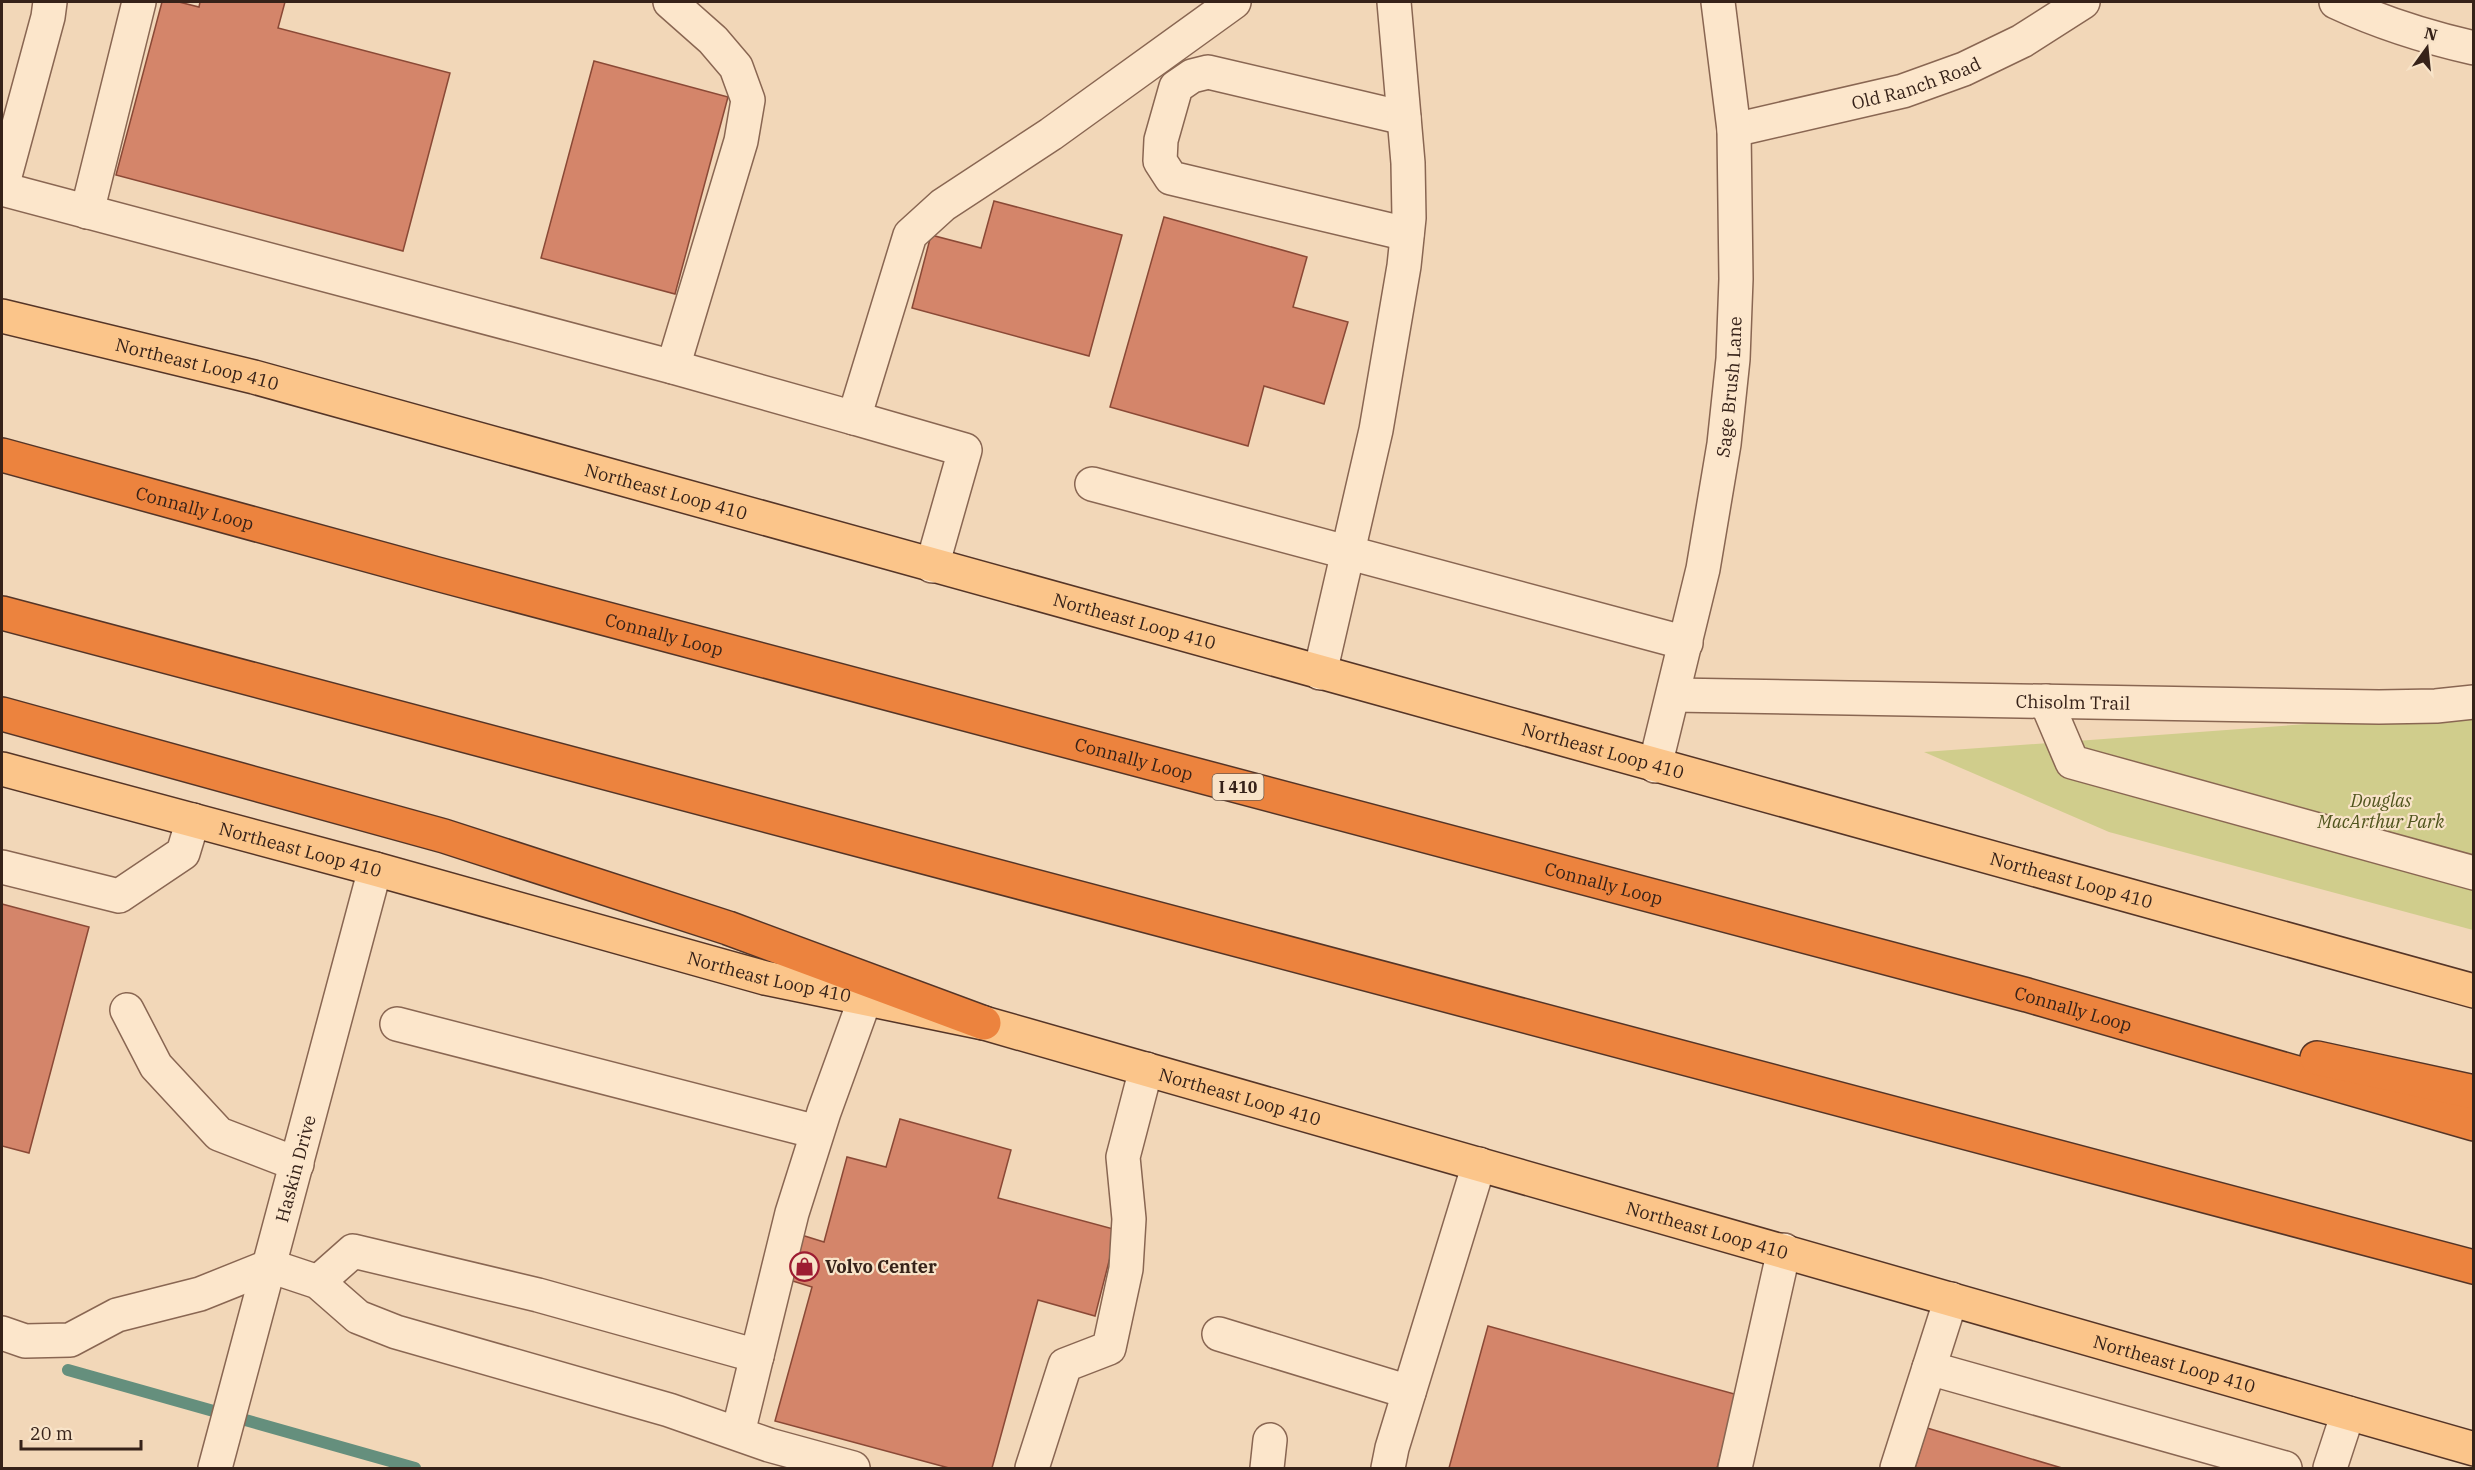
<svg xmlns="http://www.w3.org/2000/svg" width="2475" height="1470" viewBox="0 0 2475 1470" font-family="'IBM Plex Serif',serif">
<rect width="100%" height="100%" fill="#f2d7b8"/>
<!-- green -->
<path fill="#d0cd8c" d="M2473,712v218l-364,-98 -185,-80z"/>
<g fill="none" stroke-linecap="round" stroke-linejoin="round">
<!-- stream -->
<path stroke="#658f7d" stroke-width="12" d="M68,1370l347,98"/>
</g>
<!-- building -->
<path fill="#d4856a" stroke="#8a4936" stroke-width="1.5" d="M162,2h17l20,5 1,-5h85l-7,26 172,45 -47,178 -287,-76z
M594,61l134,36 -53,197 -134,-36z
M994,201l128,34 -33,121 -177,-48 19,-73 50,13z
M1164,217l143,40 -14,50 55,15 -24,82 -60,-18 -16,60 -138,-39z
M2,904l87,23 -60,226 -27,-7z
M900,1119l111,31 -13,48 119,32 -22,86 -57,-16 -46,168h-43l-174,-47 37,-134 -29,-9 12,-45 29,9 23,-85 39,10z
M1488,1326l250,69 -21,73h-268z
M1927,1428l135,40h-147z"/>
<g fill="none" stroke-linecap="round" stroke-linejoin="round">
<defs>
<g id="minor">
<path d="M670,2l43,38 23,27 12,33 -7,41 -68,226"/>
<path d="M2336,2c45,21 90,35 138,46"/>
<path d="M1404,118l-196,-46 -16,4 -16,11 -15,53 -1,21 11,17 236,56"/>
<path id="s1" d="M1734,130l169,-39 61,-22 58,-28 61,-39"/>
<path d="M2,187l46,-170 2,-15"/>
<path d="M2,189l671,178 181,51 56,-183 33,-30 108,-71 183,-132"/>
<path d="M87,212l52,-210"/>
<path d="M854,418l111,32 -33,116"/>
<path d="M1092,484l594,159"/>
<path d="M1320,673l56,-243 28,-164 5,-48 -1,-55 -14,-161"/>
<path id="s2" d="M1673,695l706,12 57,-1 38,-4"/>
<path d="M2046,701l26,61 402,111"/>
<path id="s3" d="M1655,766l48,-197 21,-125 9,-85 3,-80 -2,-149 -16,-128"/>
<path d="M2,867l117,29 64,-43 10,-33"/>
<path d="M127,1010l29,56 63,68 78,30"/>
<path d="M397,1024l420,108"/>
<path d="M318,1282l35,-31 185,44 219,61"/>
<path d="M2,1333l23,8 45,-1 47,-25 83,-21 70,-28 48,16 40,35 38,15 273,78 100,35 84,23"/>
<path d="M1219,1334l190,58"/>
<path d="M1929,1368l356,100"/>
<path d="M738,1433l54,-220 32,-101 41,-113"/>
<path id="s4" d="M215,1468l160,-599"/>
<path d="M1032,1468l33,-103 44,-17 17,-79 3,-50 -6,-62 23,-88"/>
<path d="M1267,1468l3,-28"/>
<path d="M1388,1468l4,-20 87,-284"/>
<path d="M1735,1468l49,-218"/>
<path d="M1897,1468l54,-169"/>
<path d="M2330,1468l18,-55"/>
</g>
<g id="major">
<path id="s5" d="M2,316l252,61 2220,614"/>
<path id="s6" d="M2,769l373,100 390,109 219,45 1490,426"/>
</g>
<g id="highway">
<path id="s7" d="M2,455l435,119 1590,421 447,129"/>
<path d="M2,613l2472,654"/>
<path d="M2,714l442,122 284,92 256,95"/>
<path d="M2317,1058l157,34"/>
</g>
</defs>
<!-- minor casing -->
<use href="#minor" stroke="#896652" stroke-width="36"/>
<!-- major casing -->
<use href="#major" stroke="#553527" stroke-width="36"/>
<!-- highway casing -->
<use href="#highway" stroke="#553527" stroke-width="36"/>
<!-- minor -->
<use href="#minor" stroke="#fce6cb" stroke-width="33"/>
<!-- major -->
<use href="#major" stroke="#fbc58a" stroke-width="33"/>
<!-- highway -->
<use href="#highway" stroke="#ec833e" stroke-width="33"/>
</g>
<!-- icons -->
<defs>
<symbol id="shop-ring" viewBox="-11 -11 22 22"><circle r="9.5" fill="#f8e3c8" stroke="#9d1c32" stroke-width="1.5"/><path d="M-5-2.5h2.3a2.7 3.5 0 0 1 5.4 0H5L5.5 6h-11ZM-1.5-2.5h3a1.5 2.3 0 0 0-3 0Z" fill="#9d1c32"/></symbol>
</defs>
<g fill-rule="evenodd">
<use href="#shop-ring" x="788" y="1250" width="33" height="33"/>
</g>
<g text-anchor="middle" dominant-baseline="central" stroke-width="4.5" stroke-linejoin="round" paint-order="stroke">
<!-- shield labels -->
<rect fill="#f8e3c8" stroke="#705c4e" stroke-width="1.5" x="1212.5" y="774" width="51" height="26" rx="4.5"/>
<g font-size="16" font-weight="bold" fill="#362219">
<text x="1238" y="787">I 410</text>
</g>
<!-- street labels -->
<g font-size="18" fill="#362219" stroke="#f8e3c8">
<text stroke="none"><textPath href="#s1" startOffset="188">Old Ranch Road</textPath></text>
<text stroke="none"><textPath href="#s5" startOffset="201">Northeast Loop 410</textPath></text>
<text stroke="none"><textPath href="#s3" startOffset="387">Sage Brush Lane</textPath></text>
<text stroke="none"><textPath href="#s5" startOffset="687">Northeast Loop 410</textPath></text>
<text stroke="none"><textPath href="#s7" startOffset="200">Connally Loop</textPath></text>
<text stroke="none"><textPath href="#s5" startOffset="1173">Northeast Loop 410</textPath></text>
<text stroke="none"><textPath href="#s7" startOffset="686">Connally Loop</textPath></text>
<text stroke="none"><textPath href="#s2" startOffset="400">Chisolm Trail</textPath></text>
<text stroke="none"><textPath href="#s5" startOffset="1659">Northeast Loop 410</textPath></text>
<text stroke="none"><textPath href="#s7" startOffset="1172">Connally Loop</textPath></text>
<text stroke="none"><textPath href="#s6" startOffset="309">Northeast Loop 410</textPath></text>
<text stroke="none"><textPath href="#s5" startOffset="2145">Northeast Loop 410</textPath></text>
<text stroke="none"><textPath href="#s7" startOffset="1658">Connally Loop</textPath></text>
<text stroke="none"><textPath href="#s6" startOffset="795">Northeast Loop 410</textPath></text>
<text stroke="none"><textPath href="#s7" startOffset="2144">Connally Loop</textPath></text>
<text stroke="none"><textPath href="#s6" startOffset="1281">Northeast Loop 410</textPath></text>
<text stroke="none"><textPath href="#s4" startOffset="310">Haskin Drive</textPath></text>
<text stroke="none"><textPath href="#s6" startOffset="1767">Northeast Loop 410</textPath></text>
<text stroke="none"><textPath href="#s6" startOffset="2253">Northeast Loop 410</textPath></text>
</g>
<!-- park labels -->
<g font-size="18" font-style="italic" fill="#4f541d" stroke="#f8e3c8">
<text x="2381" y="800">Douglas<tspan x="2381" dy="21">MacArthur Park</tspan></text>
</g>
<!-- poi labels -->
<g font-size="18" font-weight="bold" fill="#362219" stroke="#f8e3c8" text-anchor="start">
<text x="825" y="1266">Volvo Center</text>
</g>
</g>
<!-- border -->
<rect width="2475" height="1470" fill="none" stroke="#362219" stroke-width="6"/>
<!-- north arrow -->
<g transform="translate(2427 48) rotate(15)" stroke="#f8e3c8" stroke-width="4.5" paint-order="stroke">
<path d="M0-4.5L10 22L0 15L-10 22Z" fill="#362219"/>
<text y="-9" font-size="16" font-weight="bold" text-anchor="middle" fill="#362219">N</text>
</g>
<!-- scale -->
<path d="M21 1440v9h120v-9" fill="none" stroke="#362219" stroke-width="3"/>
<text x="30" y="1440" font-size="18" fill="#362219" stroke="#f8e3c8" stroke-width="4.5" paint-order="stroke">20 m</text>
</svg>
